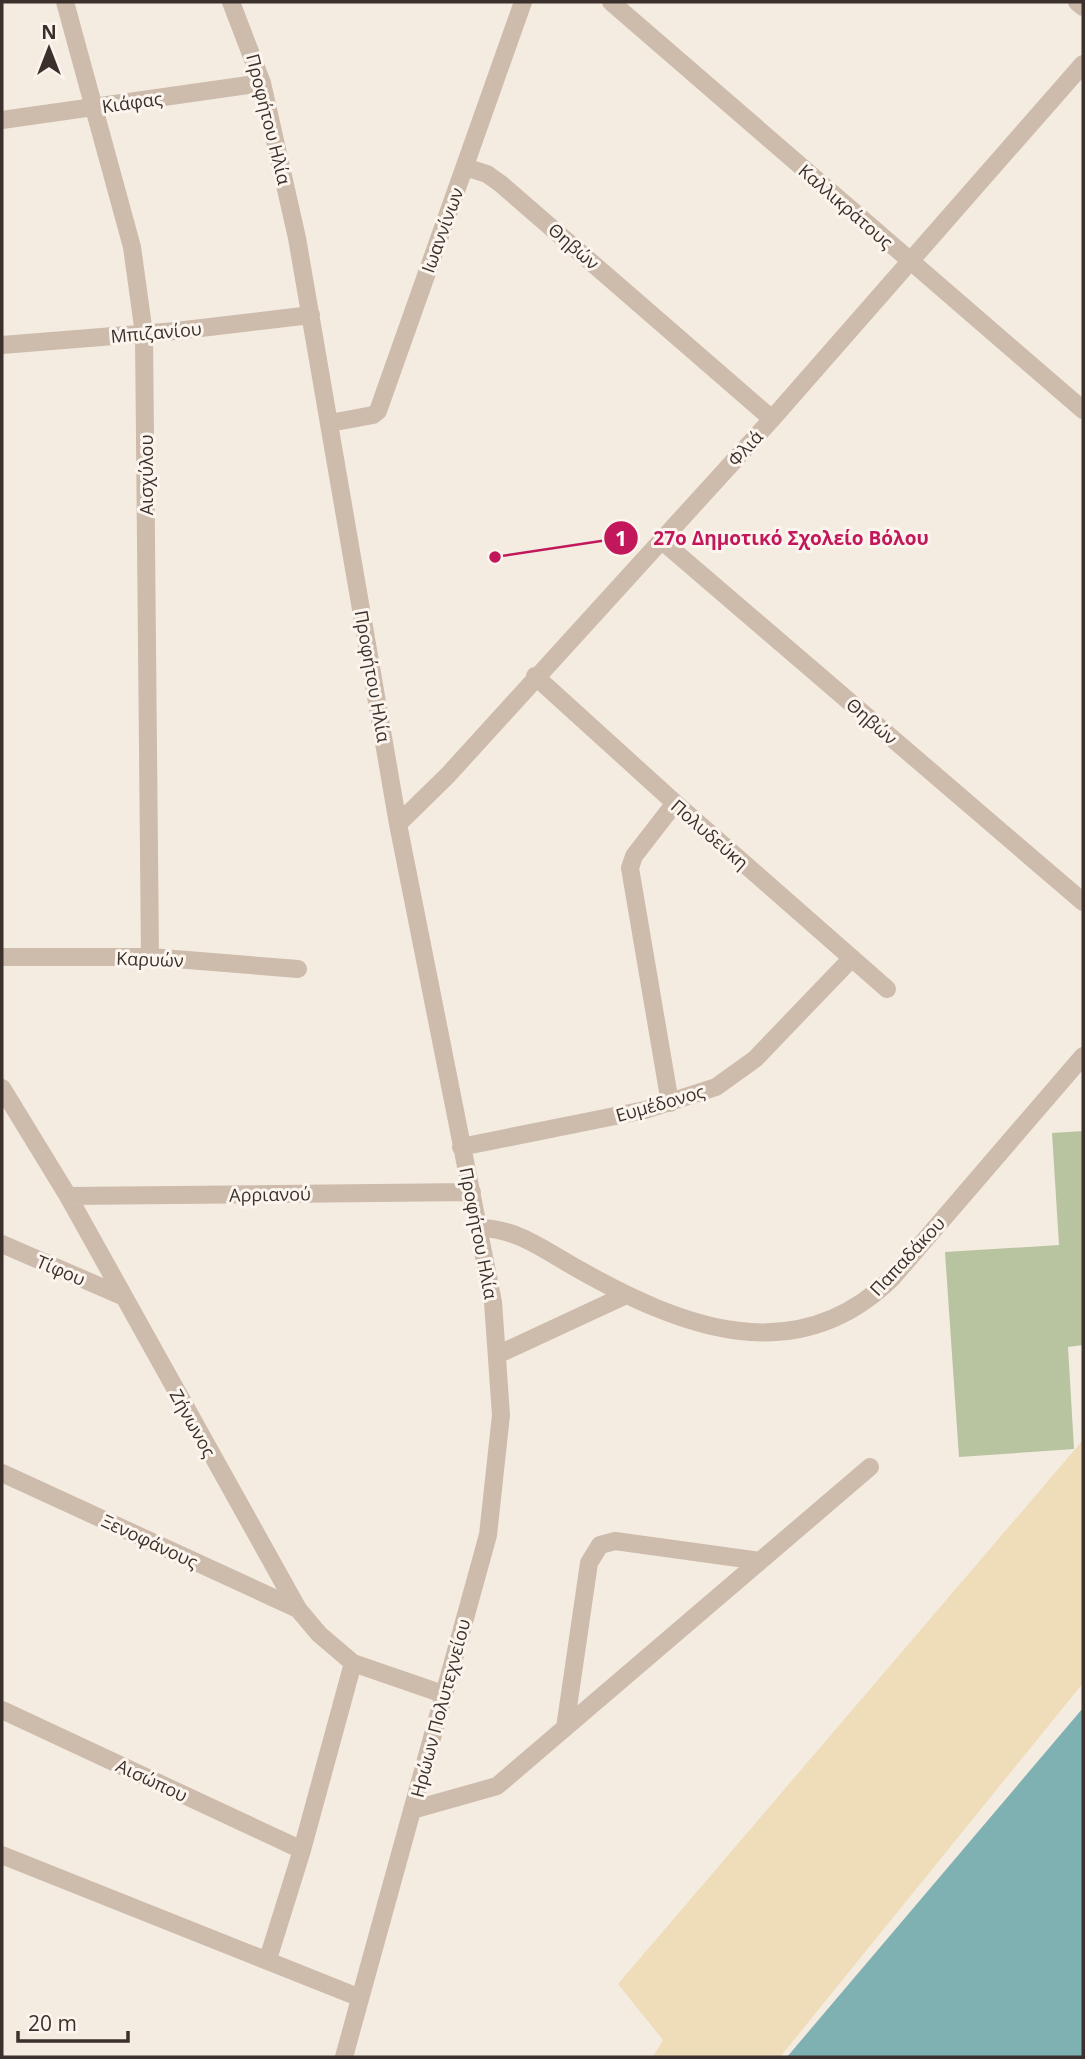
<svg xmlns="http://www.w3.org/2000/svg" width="1085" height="2059" viewBox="0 0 1085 2059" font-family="'Open Sans',sans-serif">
<rect width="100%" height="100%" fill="#f4ebe1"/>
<!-- green -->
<path fill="#b8c4a0" d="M1083,1131v214l-15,2 6,102 -115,8 -14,-205 114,-7 -7,-112z"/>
<!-- sand -->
<path fill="#efdcb8" d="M1083,1440v243l-303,374h-127l10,-17 -45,-56z"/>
<!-- water -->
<path fill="#7fb0b2" d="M1083,1708v349h-296z"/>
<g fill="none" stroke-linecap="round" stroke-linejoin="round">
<!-- minor -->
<path stroke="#cdbbac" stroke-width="18" d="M65,2l67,245 12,87 6,623
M231,2l31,81 35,155 101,586 95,478 8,113 -13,120 -144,522
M611,2l472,408
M1077,2l6,5
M2,120l260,-37
M465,167l22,7 14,10 271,235
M2,345l174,-14 135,-16
M330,423l43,-8 5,-4 145,-409
M661,540l422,362
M535,676l140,127 212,186
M398,824l50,-49 324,-356 311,-355
M2,957h148l148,12
M2,1088l66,108 230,413 21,25 34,29 90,31
M670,1103l-40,-235 4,-12 41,-53
M461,1147l184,-37 71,-23 39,-28 97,-101
M68,1196l404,-4
M480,1228c37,0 67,24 98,41 103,58 218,104 315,8l190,-221
M2,1244l120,52
M499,1354l127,-59
M2,1473l296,136
M2,1710l300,140
M565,1728l24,-165 11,-18 15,-4 145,20
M412,1810l85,-24 373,-319
M2,1855l356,142
M268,1959l34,-109 51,-187"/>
</g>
<g text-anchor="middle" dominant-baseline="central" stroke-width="6" stroke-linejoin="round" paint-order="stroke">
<!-- street labels -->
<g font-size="18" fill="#3b302b" stroke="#fbf5ee">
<text transform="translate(132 102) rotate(-8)">Κιάφας</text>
<text transform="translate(269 119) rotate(76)">Προφήτου Ηλία</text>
<text transform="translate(846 206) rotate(41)">Καλλικράτους</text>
<text transform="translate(442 230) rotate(-70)">Ιωαννίνων</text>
<text transform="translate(574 246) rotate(41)">Θηβών</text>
<text transform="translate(156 332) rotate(-5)">Μπιζανίου</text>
<text transform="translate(745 448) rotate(-47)">Φλιά</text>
<text transform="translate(146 475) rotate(-90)">Αισχύλου</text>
<text transform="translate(373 676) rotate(80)">Προφήτου Ηλία</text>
<text transform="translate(872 721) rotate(41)">Θηβών</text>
<text transform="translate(710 834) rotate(41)">Πολυδεύκη</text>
<text transform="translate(150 959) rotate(2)">Καρυών</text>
<text transform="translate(660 1103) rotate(-16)">Ευμέδονος</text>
<text transform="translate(270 1194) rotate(-1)">Αρριανού</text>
<text transform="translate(479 1233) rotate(79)">Προφήτου Ηλία</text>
<text transform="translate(907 1256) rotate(-47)">Παπαδάκου</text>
<text transform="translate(61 1270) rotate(23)">Τίφου</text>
<text transform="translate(193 1423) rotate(61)">Ζήνωνος</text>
<text transform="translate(150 1541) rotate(25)">Ξενοφάνους</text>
<text transform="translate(440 1708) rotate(-75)">Ηρώων Πολυτεχνείου</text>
<text transform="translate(152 1780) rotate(25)">Αισώπου</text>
</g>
</g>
<!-- callouts -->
<path fill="none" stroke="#c2185b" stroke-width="2.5" d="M495 557L621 538"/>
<g fill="#c2185b" stroke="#fbf5ee" stroke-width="2.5">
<circle cx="495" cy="557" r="7"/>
<circle cx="621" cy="538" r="18"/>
</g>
<g font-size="21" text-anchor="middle" font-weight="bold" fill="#fff">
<text x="621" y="546">1</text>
</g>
<g font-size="19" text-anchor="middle" font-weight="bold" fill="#c2185b" stroke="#fbf5ee" stroke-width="6" stroke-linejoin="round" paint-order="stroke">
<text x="791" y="545">27ο Δημοτικό Σχολείο Βόλου</text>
</g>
<!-- border -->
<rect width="1085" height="2059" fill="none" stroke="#3b302b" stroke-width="7"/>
<!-- north arrow -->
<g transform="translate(49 49)" stroke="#fbf5ee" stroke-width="5" paint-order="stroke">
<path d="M0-5L12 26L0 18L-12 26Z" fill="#3b302b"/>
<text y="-10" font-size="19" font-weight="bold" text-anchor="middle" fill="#3b302b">N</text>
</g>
<!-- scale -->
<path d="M18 2031v10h110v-10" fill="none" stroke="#3b302b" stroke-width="3.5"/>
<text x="28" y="2031" font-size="21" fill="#3b302b" stroke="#fbf5ee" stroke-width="5" paint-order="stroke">20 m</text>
</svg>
